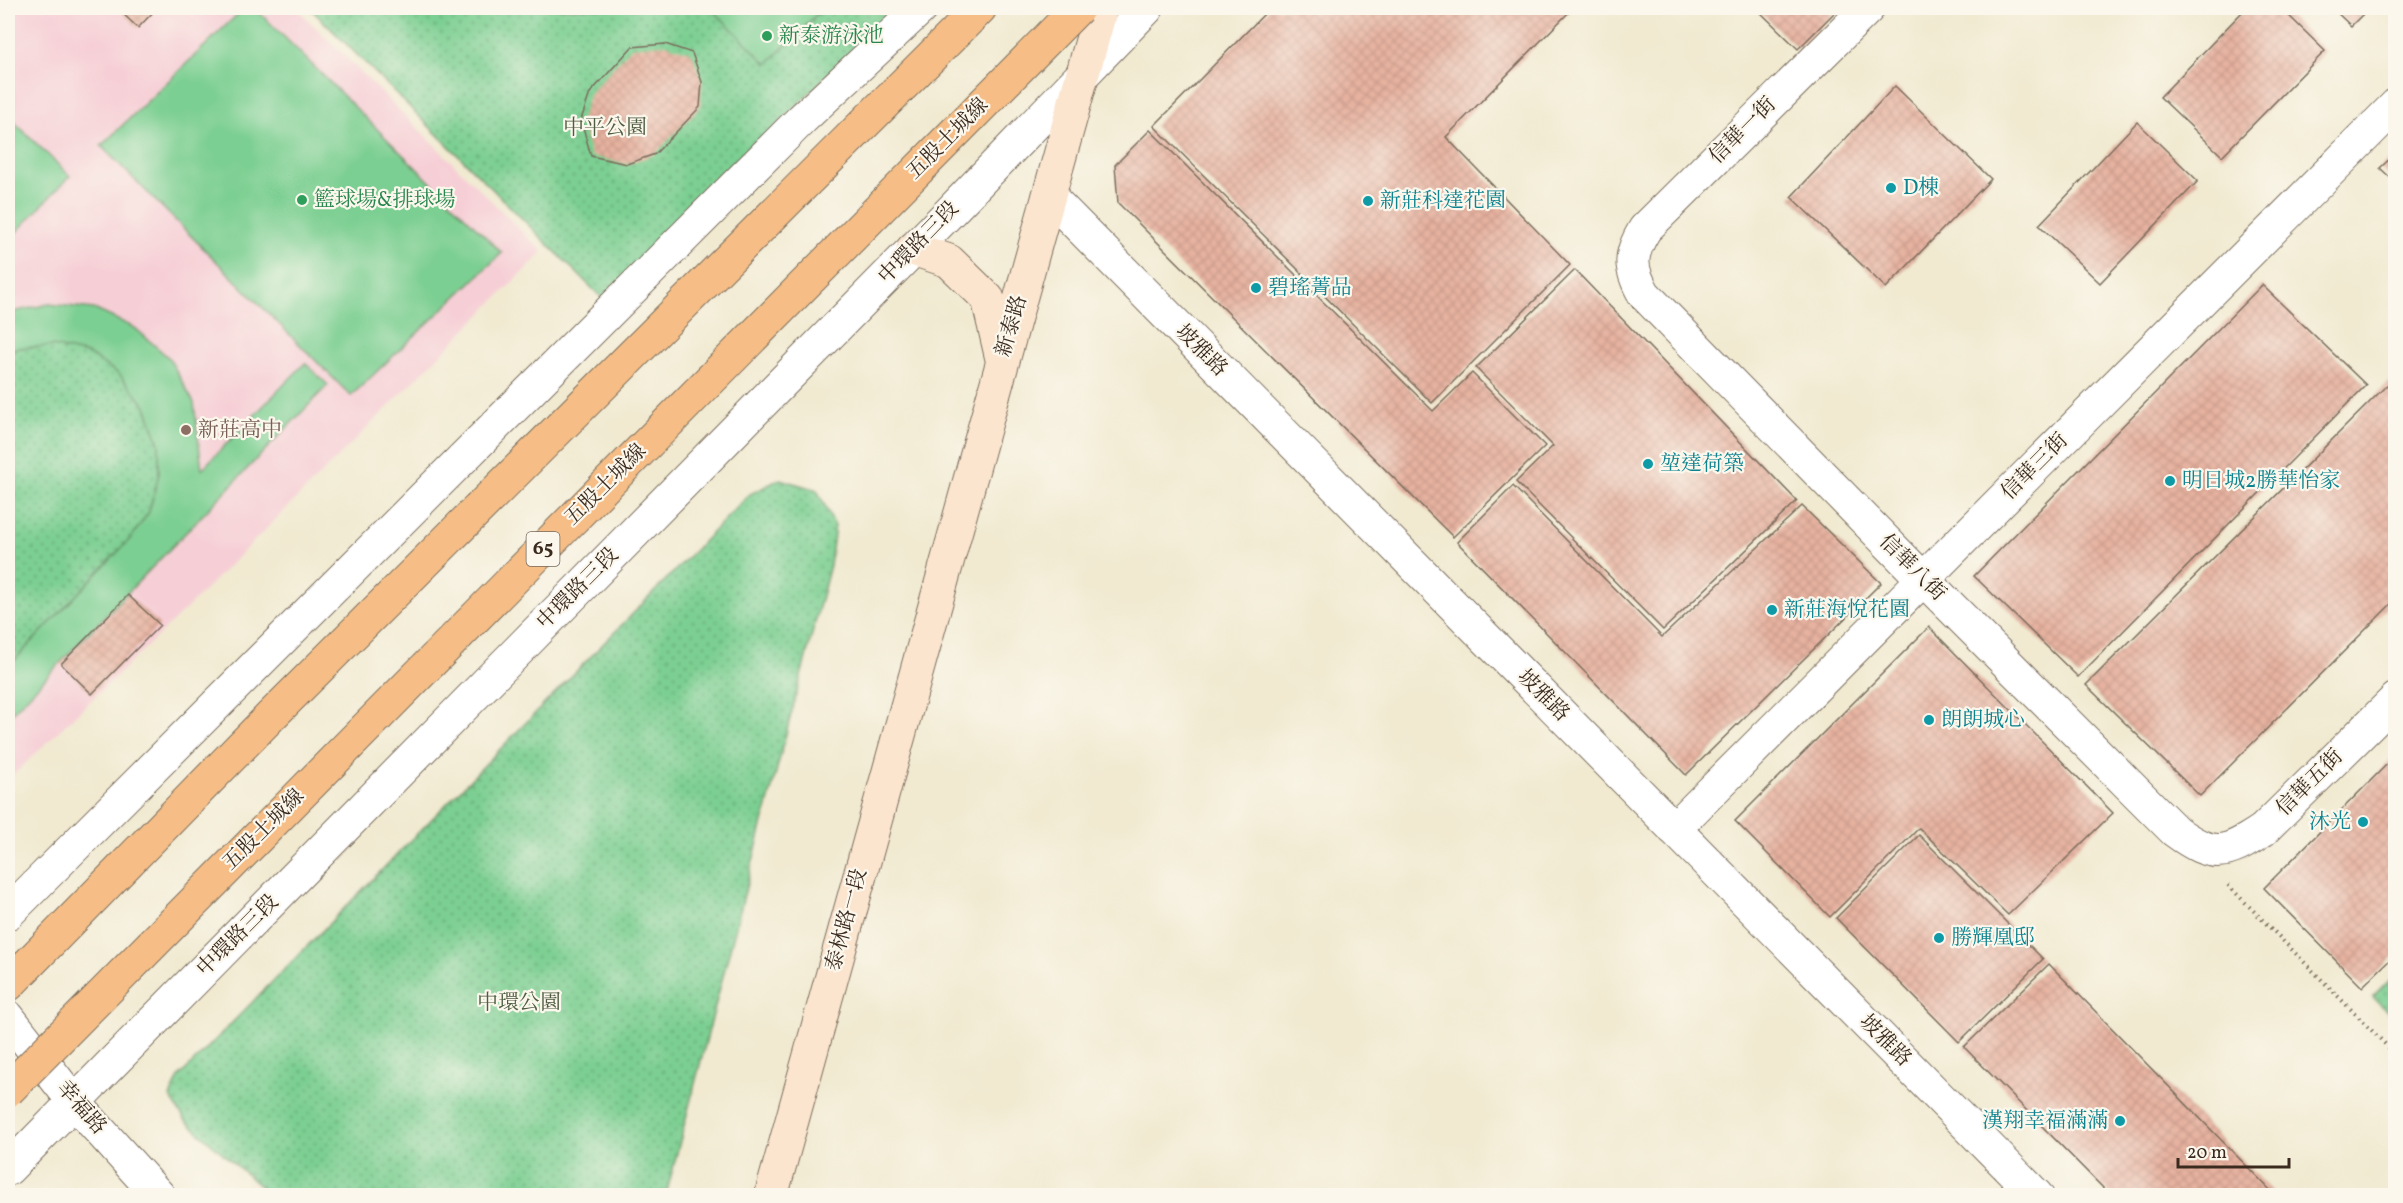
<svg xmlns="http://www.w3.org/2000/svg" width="2403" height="1203" viewBox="0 0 2403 1203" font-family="Vollkorn,'Noto Serif TC',serif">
<defs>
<pattern id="grass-dots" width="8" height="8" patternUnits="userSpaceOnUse" patternTransform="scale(1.5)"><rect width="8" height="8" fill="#7bcf92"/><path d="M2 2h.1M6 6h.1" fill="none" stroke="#66a877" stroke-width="1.8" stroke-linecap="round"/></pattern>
<pattern id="building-cross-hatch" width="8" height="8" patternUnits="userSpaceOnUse" patternTransform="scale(1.5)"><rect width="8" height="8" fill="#e7b2a0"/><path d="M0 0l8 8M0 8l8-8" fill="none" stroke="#c79989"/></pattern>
</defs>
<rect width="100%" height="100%" fill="#fbf7ec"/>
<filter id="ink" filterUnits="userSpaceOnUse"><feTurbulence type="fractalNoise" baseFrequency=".0167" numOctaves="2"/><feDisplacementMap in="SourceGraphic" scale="12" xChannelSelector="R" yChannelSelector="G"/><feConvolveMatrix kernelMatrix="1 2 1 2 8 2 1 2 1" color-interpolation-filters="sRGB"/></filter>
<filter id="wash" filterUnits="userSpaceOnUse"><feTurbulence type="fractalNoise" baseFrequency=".008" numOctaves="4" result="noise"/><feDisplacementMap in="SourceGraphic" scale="24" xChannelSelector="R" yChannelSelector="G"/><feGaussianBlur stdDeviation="1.35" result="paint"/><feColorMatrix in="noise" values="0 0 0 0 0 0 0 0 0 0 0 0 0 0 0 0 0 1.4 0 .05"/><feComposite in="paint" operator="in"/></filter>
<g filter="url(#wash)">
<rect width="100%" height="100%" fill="#f1ead1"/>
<!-- built -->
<path fill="#f6cfd6" d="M8,8h288l247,244 -355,355 -180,173z"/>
<!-- grass -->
<path fill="url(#grass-dots)" stroke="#5b7c58" stroke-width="1.5" d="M310,8h584l-291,291z
M52,345l36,9 31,20 27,32 13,38v31l-10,37 -18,26 -123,129v-316l9,-3z
M780,479l37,11 18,36 -5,39 -164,630h-396l-85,-75 -15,-23 9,-20 571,-583z
M2395,975v44l-22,-22z"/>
<!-- pitch -->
<path fill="#7bcf92" stroke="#5b7c58" stroke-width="1.5" d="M244,8h11l247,245 -151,143 -250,-250z
M711,8h112l-56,56z
M8,116l62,60 -62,65z
M49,304l45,5 41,19 34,30 25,45 8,66 103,-106 23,22 -320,332v-50l123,-129 18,-26 10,-38v-30l-13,-38 -27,-32 -31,-20 -36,-8 -35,2 -9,3v-38z"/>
<g id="blocks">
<!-- building -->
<path fill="url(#building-cross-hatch)" d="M117,8h40l-19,20z
M1270,8h303l-127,129 124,128 -138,138 -278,-277z
M1756,8h83l-41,41z
M2246,8h35l44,43 -103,105 -62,-59z
M2332,8h37l-18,18z
M665,44l27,9 10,29 -2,25 -45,47 -28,10 -36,-8 -10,-36 9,-27 42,-46z
M1895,86l96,93 -105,109 -95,-91z
M2137,122l61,59 -98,102 -61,-58z
M1150,130l283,281 39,-38 73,73 -92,91 -335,-334 -3,-38z
M2396,153v30l-16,-15z
M1575,270l222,231 -134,129 -147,-148 37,-36 -77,-78z
M2262,285l104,100 -288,292 -104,-101z
M2396,376v223l-196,197 -114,-111z
M1513,486l149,151 140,-131 79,77 -195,192 -229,-233z
M128,595l32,30 -68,69 -31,-30z
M1929,627l184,186 -105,102 -89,-87 -89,89 -95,-96z
M2396,755v199l-34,33 -98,-99z
M1919,835l124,124 -84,83 -123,-124z
M2049,964l227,232h-165l-147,-149z"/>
</g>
</g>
<g filter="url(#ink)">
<use href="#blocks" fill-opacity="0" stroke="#7b6d5d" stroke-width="1.5"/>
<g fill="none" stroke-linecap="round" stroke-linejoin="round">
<defs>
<path id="minor" d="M1868,8l-223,221c-16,26 -16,38 -1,65l279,285 252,252c38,28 51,24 88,-1l133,-131
M1049,196l988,1000
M1674,829l722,-724"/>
<path id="tertiary" d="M8,913l794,-794 119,-111
M8,1017l66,85 85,94
M8,1169l939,-954 200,-207"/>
<path id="secondary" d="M913,249l36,12 39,38 14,60
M771,1196l330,-1188"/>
<path id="trunk" d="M8,985l264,-270 708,-707"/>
</defs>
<!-- minor casing -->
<use href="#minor" stroke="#7b6d5d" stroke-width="35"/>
<!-- tertiary casing -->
<use href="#tertiary" stroke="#7b6d5d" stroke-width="35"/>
<!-- secondary casing -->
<use href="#secondary" stroke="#7b6d5d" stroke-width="35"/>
<!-- trunk casing -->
<use href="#trunk" stroke="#7b6d5d" stroke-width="35"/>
<!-- path -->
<path stroke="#7b6d5d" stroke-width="4" stroke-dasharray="1.5 4.5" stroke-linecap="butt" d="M2228,885l168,170"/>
<!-- minor -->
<use href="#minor" stroke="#fff" stroke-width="33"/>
<!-- tertiary -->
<use href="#tertiary" stroke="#fff" stroke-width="33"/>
<!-- secondary -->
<use href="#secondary" stroke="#fbe5cf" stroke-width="33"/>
<!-- trunk -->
<use href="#trunk" stroke="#f6be86" stroke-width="33"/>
<defs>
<path id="trunk-bridge" d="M8,1090l1070,-1082"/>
</defs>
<!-- trunk-bridge casing -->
<use href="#trunk-bridge" stroke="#7b6d5d" stroke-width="35" stroke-linecap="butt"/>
<!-- trunk-bridge -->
<use href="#trunk-bridge" stroke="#f6be86" stroke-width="33"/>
</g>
</g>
<!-- markers -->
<g fill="#2e9e5b" stroke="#fbf7ec" stroke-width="2">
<circle cx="767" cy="36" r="6"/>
<circle cx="302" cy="200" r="6"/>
</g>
<g fill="#0f9aa8" stroke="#fbf7ec" stroke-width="2">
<circle cx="1891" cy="188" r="6"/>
<circle cx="1368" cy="201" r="6"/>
<circle cx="1256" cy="288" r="6"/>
<circle cx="1648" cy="464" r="6"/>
<circle cx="2170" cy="481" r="6"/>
<circle cx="1772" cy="610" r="6"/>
<circle cx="1929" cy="720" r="6"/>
<circle cx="2363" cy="822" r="6"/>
<circle cx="1939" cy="938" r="6"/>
<circle cx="2120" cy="1121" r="6"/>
</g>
<circle fill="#8d6e63" stroke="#fbf7ec" stroke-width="2" cx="186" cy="430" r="6"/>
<g text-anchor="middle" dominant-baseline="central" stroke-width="4.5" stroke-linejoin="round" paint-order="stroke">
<!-- shield labels -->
<rect fill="#fbf7ec" stroke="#75685c" stroke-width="1.5" x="526.5" y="532" width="33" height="34" rx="4.5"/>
<g font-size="20" font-weight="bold" fill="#3b2a1e">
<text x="543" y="549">65</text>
</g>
<!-- leisure labels -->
<g font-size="21" fill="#27864d" stroke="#fbf7ec" text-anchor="start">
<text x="779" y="36">新泰游泳池</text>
<text x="314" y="200">籃球場&amp;排球場</text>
</g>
<!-- park labels -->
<g font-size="21" fill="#4e5c41" stroke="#fbf7ec">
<text x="605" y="128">中平公園</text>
<text x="519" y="1003">中環公園</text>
</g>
<!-- street labels -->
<g font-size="21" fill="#3b2a1e" stroke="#fbf7ec">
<text transform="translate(1743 131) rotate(-45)">信華一街</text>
<text transform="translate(948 139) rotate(-45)">五股土城線</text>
<text transform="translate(919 243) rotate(-46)">中環路三段</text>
<text transform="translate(1012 326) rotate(-74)">新泰路</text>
<text transform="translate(1201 351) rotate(45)">坡雅路</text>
<text transform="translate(2035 467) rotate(-45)">信華三街</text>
<text transform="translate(606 485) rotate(-45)">五股土城線</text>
<text transform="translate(1912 568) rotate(45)">信華八街</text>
<text transform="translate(578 589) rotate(-45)">中環路三段</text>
<text transform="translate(1543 696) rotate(45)">坡雅路</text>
<text transform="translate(2310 783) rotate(-45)">信華五街</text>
<text transform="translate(264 830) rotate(-45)">五股土城線</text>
<text transform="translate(847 920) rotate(-75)">泰林路一段</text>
<text transform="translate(238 936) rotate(-45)">中環路三段</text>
<text transform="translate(1885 1041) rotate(45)">坡雅路</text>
<text transform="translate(81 1108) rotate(49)">幸福路</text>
</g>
<!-- culture labels -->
<g font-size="21" fill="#0d838f" stroke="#fbf7ec" text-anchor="start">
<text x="1903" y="188">D棟</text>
<text x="1380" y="201">新莊科達花園</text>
<text x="1268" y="288">碧瑤菁品</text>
<text x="1660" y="464">堃達荷築</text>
<text x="2182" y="481">明日城2勝華怡家</text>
<text x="1784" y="610">新莊海悅花園</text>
<text x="1941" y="720">朗朗城心</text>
<text x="2351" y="822" text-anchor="end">沐光</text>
<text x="1951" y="938">勝輝凰邸</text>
<text x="2108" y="1121" text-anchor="end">漢翔幸福滿滿</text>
</g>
<!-- education labels -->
<g font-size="21" fill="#785e54" stroke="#fbf7ec" text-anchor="start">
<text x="198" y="430">新莊高中</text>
</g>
</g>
<!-- margin -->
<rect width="2403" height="1203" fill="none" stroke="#fbf7ec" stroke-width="30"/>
<!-- scale -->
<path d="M2178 1158v9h111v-9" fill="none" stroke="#3b2a1e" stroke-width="3"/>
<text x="2187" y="1158" font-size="18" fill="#3b2a1e" stroke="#fbf7ec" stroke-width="4.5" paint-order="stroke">20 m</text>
</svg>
